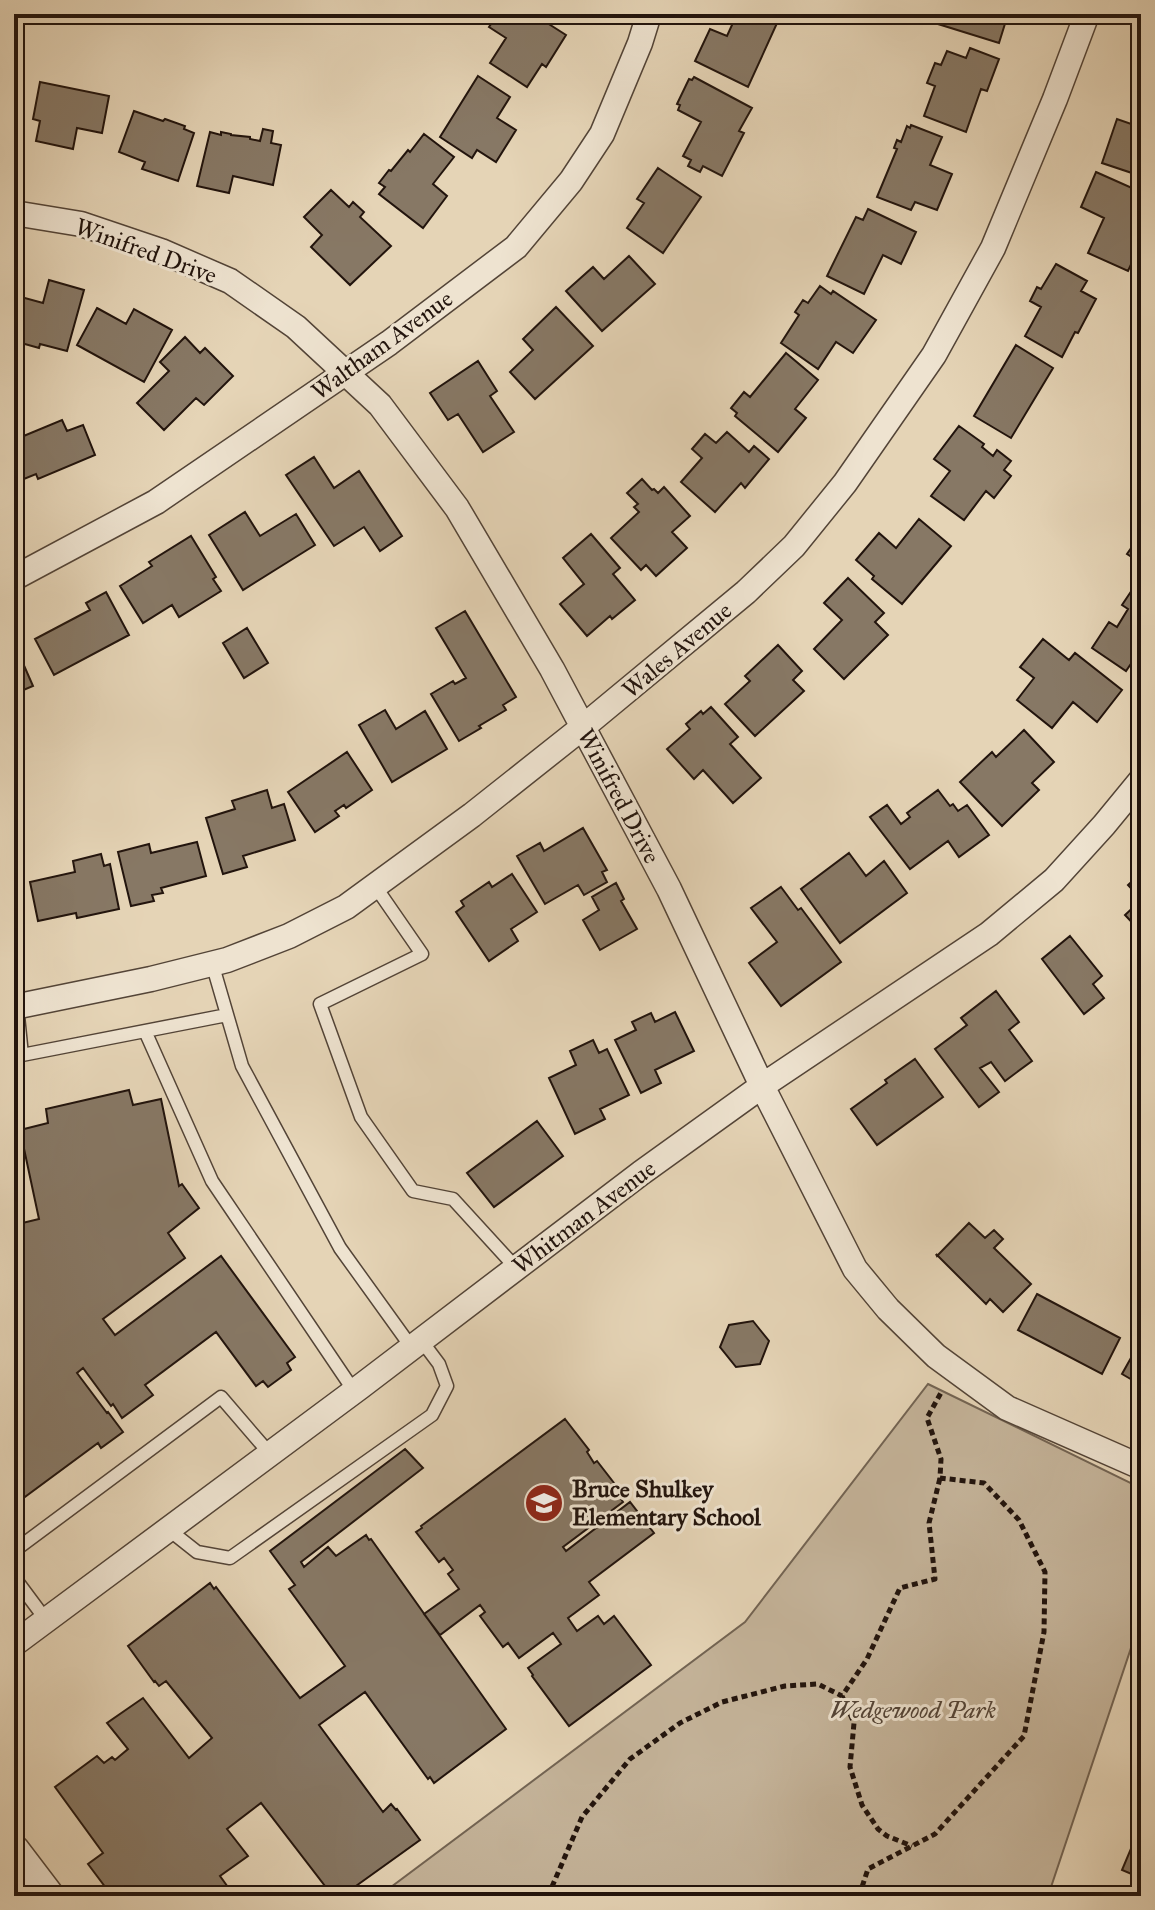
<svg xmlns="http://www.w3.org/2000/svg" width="1155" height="1910" viewBox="0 0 1155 1910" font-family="'IM FELL Great Primer',serif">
<rect width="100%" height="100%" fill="#e5d4b6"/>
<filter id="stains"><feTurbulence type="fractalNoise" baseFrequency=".0025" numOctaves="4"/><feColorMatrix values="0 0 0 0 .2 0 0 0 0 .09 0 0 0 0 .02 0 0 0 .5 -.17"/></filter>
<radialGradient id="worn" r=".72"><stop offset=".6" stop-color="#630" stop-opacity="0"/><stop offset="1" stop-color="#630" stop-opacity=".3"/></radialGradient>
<!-- green -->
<path fill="#c4b399" stroke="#736453" stroke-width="2" d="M928,1384l213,104v130l-93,278h-669l366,-274z"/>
<!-- building -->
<path fill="#877865" stroke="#22140d" stroke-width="2" d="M498,14h8l9,6 4,-6h14l33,21 -20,32 -4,-3 -15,23 -37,-24 16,-25 -17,-11z
M737,14h26l15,7 -30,66 -53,-26 15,-32 17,7z
M941,14h67l-9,29 -61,-19z
M970,48l29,11 -12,32 -6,-2 -15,43 -42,-16 11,-30 -8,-3 8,-20 6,2 6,-14 19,7z
M14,59l10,1 -2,60 -8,-1v4z
M478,76l32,21 -13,21 19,12 -20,32 -19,-12 -5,8 -32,-21z
M694,77l58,31 -13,23 5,2 -22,43 -19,-10 -3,6 -12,-6 3,-6 -8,-4 18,-34 -23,-12 2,-5 -3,-1 12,-25 3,1z
M40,82l69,14 -7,37 -25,-5 -4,21 -37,-8 4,-20 -7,-2z
M1141,104v72l-39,-13 15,-44 17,6z
M134,111l29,10 2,-2 20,7 -1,3 10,4 -16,48 -36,-12 3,-7 -26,-10z
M911,125l31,12 -12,28 22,9 -15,36 -22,-8 -4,8 -34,-13 20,-48 -3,-1 3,-8 4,2 6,-16 3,2z
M263,129l10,2 -2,12 10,2 -8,40 -40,-9 -4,17 -32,-7 13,-54 11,3v-3l10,2v1l19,2v2l10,2z
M424,134l30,23 -21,27 14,12 -24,32 -44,-34 6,-7 -6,-4 10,-13 2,1 17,-21 2,2z
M658,168l43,29 -38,56 -36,-25 17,-25 -7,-4z
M1096,172l45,20 -5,11 5,2v41l-1,-1 -12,26 -40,-18 16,-35 -23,-11z
M331,190l18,17 4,-5 11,10 -4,5 31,29 -41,39 -39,-38 11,-12 -18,-18z
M868,209l48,23 -15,32 -18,-9 -19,39 -37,-18 29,-59 7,3z
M629,256l26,28 -53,47 -36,-40 27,-24 11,12z
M1056,264l31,17 -6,10 15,8 -18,34 -3,-1 -13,25 -37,-21 16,-29 -11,-6 7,-14 4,2z
M49,280l35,10 -17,61 -27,-7 -1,4 -25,-7v-46l29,8z
M820,286l11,8 2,-3 43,29 -23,33 -17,-11 -18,27 -37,-26 18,-28 -4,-3 8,-12 5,3z
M556,307l37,39 -58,53 -25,-27 23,-22 -10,-11z
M97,308l29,16 8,-15 38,21 -28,52 -67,-37z
M185,337l15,16 5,-5 28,28 -29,29 -8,-7 -32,32 -27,-27 32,-32 -9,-9z
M1016,345l37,23 -42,70 -37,-22z
M786,353l32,27 -23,29 11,9 -28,34 -43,-36 2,-3 -6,-5 13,-16 6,5z
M478,361l19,30 -7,5 24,36 -31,20 -25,-38 -10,6 -18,-27z
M62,420l5,11 16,-6 12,30 -57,24 -2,-5 -22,9v-43z
M959,426l25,18 -2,3 11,9 4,-6 14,11 -7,9 7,6 -17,22 -8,-7 -22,29 -33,-24 19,-25 -16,-12z
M727,432l22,20 5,-6 15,13 -24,29 -4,-5 -26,29 -34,-30 21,-24 -10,-9 13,-15 11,9z
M314,457l20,31 25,-17 43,65 -22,15 -16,-24 -30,19 -48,-71z
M642,479l10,11 2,-1 4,4 6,-6 26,29 -18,16 15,16 -31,28 -10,-11 -5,5 -30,-32 28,-26 -5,-5 4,-3 -11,-11z
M245,512l15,24 36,-22 19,31 -72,45 -34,-55z
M919,519l32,27 -49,58 -30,-25 2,-3 -18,-16 23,-27 17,15z
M591,534l29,34 -7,6 22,26 -23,19 -2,-3 -23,20 -27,-32 24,-20 -21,-26z
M1141,534v29l-14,-9z
M191,536l25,41 -3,2 8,12 -42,26 -7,-12 -29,18 -23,-37 32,-20 -3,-4z
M848,578l36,35 -9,9 13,13 -44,44 -30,-30 28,-29 -18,-17z
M1132,590l9,5v54l-15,22 -34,-23 17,-26 8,5 11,-18 -6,-4z
M106,592l23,43 -75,40 -19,-36 55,-29 -4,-7z
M465,611l51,86 -13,8 3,5 -27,16 2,2 -22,13 -28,-47 22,-13 2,3 11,-6 -30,-50z
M247,628l21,35 -24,15 -21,-35z
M1043,639l26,21 6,-7 47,37 -25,32 -24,-20 -21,26 -35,-28 17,-22 -14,-11z
M15,645l18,41 -19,8v-48z
M778,645l24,26 -9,9 11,11 -49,45 -30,-32 25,-23 -5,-5z
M711,707l27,30 -8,7 31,34 -28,25 -30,-33 -9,9 -27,-30 23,-20 -4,-5 15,-13 2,3z
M385,710l11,19 29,-18 22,38 -55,33 -33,-57z
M1024,730l30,32 -22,21 7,7 -37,36 -42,-44 32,-30 4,5z
M347,752l25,38 -26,18 -2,-3 -9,6 4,5 -24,16 -27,-40z
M267,790l5,18 12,-4 11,36 -52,16 4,11 -24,7 -17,-56 29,-9 -3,-8z
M938,790l12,16 3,-2 5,7 9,-6 22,30 -30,22 -11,-16 -38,28 -40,-52 17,-12 14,19 9,-7 -3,-4z
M583,828l24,42 -5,2 5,10 -23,13 -6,-10 -33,19 -28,-48 23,-13 4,8z
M197,842l9,34 -45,12 2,5 -11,2 2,6 -23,5 -13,-54 31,-8 2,9z
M849,853l17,23 18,-15 23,32 -67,50 -39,-54z
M101,854l3,12 6,-2 9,45 -42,9 -1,-5 -38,8 -8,-39 45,-10 -2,-11z
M1141,873v26l-13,-14z
M512,874l25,38 -26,17 7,12 -29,20 -33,-49 8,-6 -3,-5 28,-19 3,5z
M616,883l8,16 -3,2 16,28 -37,21 -17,-30 16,-10 -7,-13z
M781,887l17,23 3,-2 40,54 -60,44 -32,-43 28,-21 -26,-34z
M1141,900v32l-16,-17z
M19,908l4,21 -9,2v-22z
M1070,936l32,40 -9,8 11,14 -20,16 -42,-55z
M996,991l23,31 -10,8 23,31 -27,20 -14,-19 -11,6 19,24 -20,15 -44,-58 32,-24 -6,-7z
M675,1012l19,39 -39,19 6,13 -20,10 -26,-53 21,-10 -4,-8 19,-9 4,9z
M593,1040l6,13 8,-4 22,46 -29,14 5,10 -30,15 -26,-56 27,-13 -6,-14z
M915,1059l28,38 -66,48 -26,-36 36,-26 -2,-3z
M129,1090l4,15 28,-6 18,87 3,-2 17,24 -31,25 17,25 -82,61 12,16 106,-79 74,101 -8,6 4,7 -23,17 -5,-6 -7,5 -40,-54 -71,53 8,10 -31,23 -9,-14 -2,2 -28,-38 -6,5 30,40 1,-1 15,20 -22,16 -3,-5 -84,62v-280l25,-6 -19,-89 28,-7 -2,-14z
M537,1121l26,35 -69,51 -27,-34z
M969,1223l16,15 9,-8 9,9 -9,9 37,36 -28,28 -13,-13 -4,5 -50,-50 1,2z
M1037,1294l83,44 -18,36 -84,-44z
M753,1321l16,20 -9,23 -24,3 -16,-20 9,-22z
M1141,1340v45l-19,-11z
M565,1419l24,31 -2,2 7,11 3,-2 24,31 -3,2 5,8 -60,45 3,4 64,-49 24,31 -65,49 10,13 -31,23 9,13 21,-15 6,8 10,-8 37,49 -82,61 -37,-50 1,-1 -5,-7 33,-24 -8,-11 -34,25 -11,-15 -5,4 -23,-31 5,-4 -5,-7 -40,30 -16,-21 35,-25 -11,-15 5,-4 -9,-12 -5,4 -23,-30 6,-4 -1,-2z
M405,1449l18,19 -122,94 3,5 24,-20 8,9 30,-21 3,5 2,-1 135,190 -72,54 -4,-6 -2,2 -63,-87 -46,33 64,87 8,-8 5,6 1,-1 23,31 -78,56 -10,-1 -71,-92 -34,26 21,27 -28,20 10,14 -8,6h-110l-24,-32 15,-11 -48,-66 42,-31 7,7 8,-6 3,3 13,-11 -21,-26 36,-25 46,60 23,-20 -46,-57 -7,5 -4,-5 -1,1 -26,-36 82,-63 4,6 2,-2 84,111 45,-32 -56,-77 6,-4 -25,-34z
M1135,1839l6,3v36l-19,-8z"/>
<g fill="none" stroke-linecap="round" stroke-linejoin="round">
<defs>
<path id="service" d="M375,886l47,68 -102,50 41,113 52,74 40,8 63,69
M212,963l30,103 98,182 72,100
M17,1006l5,49 205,-40
M145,1031l67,150 142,210
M168,1529l29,23 33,6 202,-143 15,-29 -8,-22 -18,-24
M14,1551l207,-154 49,57
M14,1577l32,43"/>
<path id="minor" d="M14,213l67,11 80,27 69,30 66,46 84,78 77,103 95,161 117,220 93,197 93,183 33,40 48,47 71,52 134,59
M14,578l142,-76 233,-159 127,-96 55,-66 31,-47 38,-91 9,-29
M14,1007l137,-28 76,-19 62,-24 57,-29 126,-92 111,-88 163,-135 48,-46 51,-63 89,-128 59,-107 62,-149 32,-85
M14,1644l346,-257 281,-214 121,-87 227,-152 65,-54 50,-55 37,-45"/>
<path id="tertiary" d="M14,1850l35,46"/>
</defs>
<!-- service casing -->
<use href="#service" stroke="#534437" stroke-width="15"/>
<!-- minor casing -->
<use href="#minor" stroke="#534437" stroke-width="27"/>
<!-- tertiary casing -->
<use href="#tertiary" stroke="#534437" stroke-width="33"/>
<!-- path -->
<path stroke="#22140d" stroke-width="5" stroke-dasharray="6 4" stroke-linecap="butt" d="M842,1696l12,27 -4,44 12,38 16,24 9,7 25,10
M548,1896l34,-79 48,-58 50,-36 42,-21 63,-16 33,-2 24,12 25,-37 33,-71 35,-9 -6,-56 11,-45
M859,1896l9,-27 67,-35 89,-98 20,-104 1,-60 -26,-52 -35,-37 -44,-5 1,-19 -14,-41 15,-27"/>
<!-- service -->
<use href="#service" stroke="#eee3d0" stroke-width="12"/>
<!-- minor -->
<use href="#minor" stroke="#eee3d0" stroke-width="24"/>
<!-- tertiary -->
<use href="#tertiary" stroke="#eee3d0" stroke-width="30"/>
</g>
<!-- icons -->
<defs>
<symbol id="school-disc" viewBox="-11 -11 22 22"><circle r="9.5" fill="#8f2418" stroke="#eee3d0"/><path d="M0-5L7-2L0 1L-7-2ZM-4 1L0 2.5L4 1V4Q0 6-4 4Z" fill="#fff"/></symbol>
</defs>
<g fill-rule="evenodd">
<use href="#school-disc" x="522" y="1481" width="44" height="44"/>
</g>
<g text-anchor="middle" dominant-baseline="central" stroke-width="6" stroke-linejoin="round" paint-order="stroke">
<!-- street labels -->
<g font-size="24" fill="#22140d" stroke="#eee3d0">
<text transform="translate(146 251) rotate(20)">Winifred Drive</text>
<text transform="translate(382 345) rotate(-36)">Waltham Avenue</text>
<text transform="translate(677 650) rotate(-40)">Wales Avenue</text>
<text transform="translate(619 796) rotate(62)">Winifred Drive</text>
<text transform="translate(584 1217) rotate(-37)">Whitman Avenue</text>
</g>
<!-- poi labels -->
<g font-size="24" font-weight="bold" fill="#22140d" stroke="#eee3d0" text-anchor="start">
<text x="572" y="1489">Bruce Shulkey<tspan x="572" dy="28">Elementary School</tspan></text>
</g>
<!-- park labels -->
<g font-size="24" font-style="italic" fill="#534437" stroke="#eee3d0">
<text x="913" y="1710">Wedgewood Park</text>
</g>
</g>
<!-- margin -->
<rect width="1155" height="1910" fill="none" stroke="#e5d4b6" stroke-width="48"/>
<rect x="16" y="16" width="1123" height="1878" fill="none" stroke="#22140d" stroke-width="4"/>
<rect x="24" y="24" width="1107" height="1862" fill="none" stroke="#22140d" stroke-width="2"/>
<rect width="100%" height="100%" filter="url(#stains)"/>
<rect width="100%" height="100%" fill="url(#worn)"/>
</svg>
